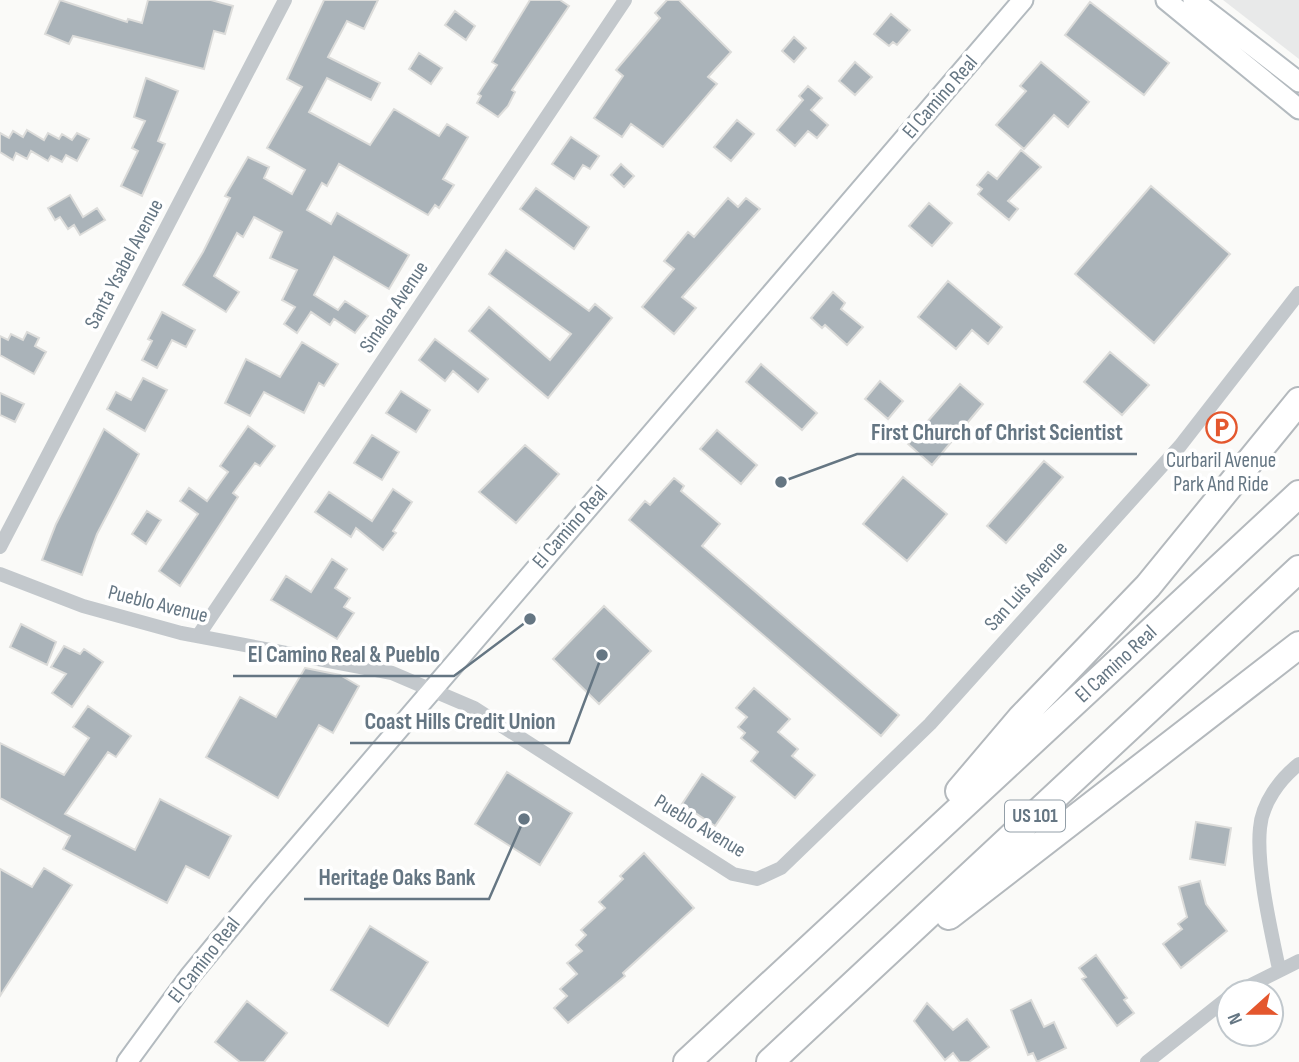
<svg xmlns="http://www.w3.org/2000/svg" width="1299" height="1062" viewBox="0 0 1299 1062" font-family="'Sofia Sans Condensed',sans-serif">
<rect width="100%" height="100%" fill="#fafaf8"/>
<!-- built -->
<path fill="#e8e9e9" d="M1223,0h76v59z"/>
<!-- building -->
<path fill="#aab3b9" stroke="#dcdcda" stroke-width="2" d="M60,0l67,22 1,-3 14,4 6,-23h63l22,6 -8,28 -11,-3 -10,38 -131,-33 -4,8 -24,-10z
M324,0h54l-14,29 -17,-8 -19,36 52,26 -9,17 -44,-22 -18,34 61,33 24,-36 45,27 8,-12 21,13 -25,42 11,6 -15,23 -4,-3 -7,10 -89,-51 -12,22 -5,-3 -15,27 24,14 6,-11 72,42 -20,34 -55,-32 -20,38 24,15 7,-9 23,15 -13,17 -21,-14 -4,6 -19,-13 -14,21 -13,-9 11,-17 -13,-7 15,-30 -27,-12 12,-26 -28,-15 -11,20 -6,-4 -23,43 25,16 -13,20 -43,-27 20,-33 27,-54 -5,-2 23,-39 21,10 -5,11 28,16 13,-24 -38,-22 35,-61 -15,-8z
M530,0h30l9,6 -57,84 3,2 -7,14 -10,11 -21,-14 4,-7 -3,-2 19,-29 -5,-3z
M667,0h12l52,52 -23,25 9,7 -54,63 -32,-23 -9,13 -28,-19 29,-42 -7,-6 44,-52 -5,-5z
M1090,2l79,61 -25,32 -79,-60z
M455,11l20,15 -9,14 -21,-15z
M891,14l19,16 -13,15 -4,-3 -4,4 -15,-12z
M794,37l12,11 -12,14 -12,-11z
M419,53l23,15 -11,16 -22,-15z
M855,62l17,15 -17,18 -16,-14z
M1041,62l48,40 -21,25 -14,-12 -30,34 -28,-24 30,-34 -6,-5z
M146,78l32,13 -20,50 7,3 -23,52 -21,-10 17,-35 -6,-3 13,-27 -11,-4z
M808,86l14,12 -11,12 17,15 -11,13 -9,-7 -13,15 -18,-16 26,-30 -4,-4z
M737,120l17,14 -23,27 -17,-14z
M27,130l17,10 4,-7 11,6 3,-5 10,6 5,-7 12,6 -12,22 -11,-6 -4,7 -11,-6 -3,5 -17,-10 -4,8 -11,-6 -3,7 -13,-8v-19l9,5 4,-7 10,6z
M571,137l28,19 -9,13 -7,-4 -9,14 -22,-15z
M1021,150l20,17 -33,34 10,8 -9,11 -31,-26 4,-5 -5,-4 11,-13 9,7z
M621,164l13,12 -10,11 -13,-12z
M1151,186l79,68 -76,89 -79,-69z
M536,188l53,39 -15,22 -54,-40z
M70,195l13,22 14,-9 8,12 -25,15 -6,-10 -6,4 -8,-12 -5,3 -7,-12z
M728,198l10,9 8,-9 14,11 -78,88 14,11 -22,26 -32,-27 32,-38 -10,-8 24,-29 6,5z
M929,203l23,20 -20,23 -23,-20z
M506,250l83,61 6,-7 17,14 -64,80 -79,-67 20,-24 61,53 21,-26 -82,-60z
M948,281l54,46 -14,17 -16,-14 -16,19 -38,-32z
M833,292l12,11 -4,6 22,18 -16,18 -22,-20 -3,3 -11,-10z
M162,312l33,18 -9,17 -14,-7 -15,28 -15,-8 10,-19 -4,-2z
M27,332l12,6 -4,8 11,6 -12,22 -34,-19v-19l8,4 3,-6 12,6z
M435,339l53,40 -10,13 -25,-21 -8,10 -26,-21z
M302,342l36,22 -14,22 -5,-3 -15,30 -40,-21 -14,24 -25,-13 21,-44 34,18z
M1110,352l39,33 -27,30 -38,-33z
M761,364l56,49 -15,17 -56,-48z
M143,378l24,12 -22,41 -38,-22 9,-17 15,8z
M880,381l23,20 -15,18 -23,-20z
M960,384l23,20 -51,61 -24,-21z
M401,391l29,19 -14,22 -30,-19z
M0,393l24,11 -9,18 -15,-7z
M248,426l27,20 -15,20 -5,-3 -22,30 5,4 -58,89 -21,-15 39,-57 -18,-13 9,-13 18,13 21,-29 -8,-6z
M104,429l35,25 -42,80 -15,41 -40,-15 14,-36z
M717,430l40,35 -16,19 -41,-35z
M372,435l27,17 -17,28 -28,-17z
M525,445l34,29 -43,49 -37,-31z
M1044,461l19,16 -57,66 -19,-17z
M903,477l44,37 -40,47 -44,-37z
M674,478l10,8 -3,5 39,33 -18,22 197,169 -18,21 -252,-216 16,-19 5,4z
M393,489l19,13 -19,29 3,2 -13,17 -27,-22 -5,9 -36,-25 14,-20 43,29z
M147,511l14,9 -15,24 -14,-10z
M332,559l15,10 -12,19 15,10 -6,9 10,6 -17,26 -66,-39 15,-24 25,16z
M604,606l47,45 -52,53 -46,-45z
M21,624l35,18 -9,23 -37,-18z
M64,646l16,8 4,-5 19,13 -31,45 -20,-14 14,-19 -15,-7z
M305,668l35,7 19,11 -26,47 -14,-8 -41,73 -72,-41 34,-60 36,20z
M754,688l36,31 -12,13 20,17 -6,7 23,19 -20,23 -44,-37 7,-9 -17,-14 4,-5 -7,-6 9,-10 -11,-9z
M88,706l43,30 -15,21 -8,-5 -43,62 70,36 25,-51 71,37 -22,42 -23,-12 -19,37 -104,-54 7,-13 -70,-38v-55l64,32 25,-37 -16,-11z
M507,772l65,41 -32,52 -65,-41z
M702,774l33,23 -20,29 -33,-22z
M1196,822l35,6 -6,37 -35,-6z
M644,853l50,55 -71,65 2,3 -57,47 -14,-15 13,-12 -7,-7 17,-15 -10,-11 15,-12 -6,-6 10,-10 -5,-5 24,-22 -6,-6 24,-23 -3,-3z
M44,868l28,17 -72,111v-127l32,18z
M1200,881l6,23 21,27 -46,37 -18,-24 19,-15 -4,-5 9,-7 -8,-30z
M370,926l58,36 -40,64 -57,-36z
M1096,955l31,43 -3,2 10,13 -17,13 -35,-47 4,-2 -7,-9z
M1031,1000l13,27 10,-5 12,26 -29,14 -4,-9 -5,2 -17,-45z
M247,1001l40,32 -23,29h-24l-25,-20z
M927,1003l26,27 14,-11 22,28 -20,15h-9l-7,-9 -8,7 -31,-39z"/>
<g fill="none" stroke-linecap="round" stroke-linejoin="round">
<defs>
<path id="secondary" d="M1166,0l133,109
M1193,0l106,82
M127,1062l63,-86 70,-85 763,-891"/>
<path id="motorway" d="M959,791l62,-73 127,-132 151,-185
M949,916l350,-271
M687,1062l612,-568
M770,1062l529,-493"/>
</defs>
<!-- secondary casing -->
<use href="#secondary" stroke="#b3babf" stroke-width="23"/>
<!-- motorway casing -->
<use href="#motorway" stroke="#b4b9bd" stroke-width="30"/>
<!-- minor -->
<path stroke="#c3c8cc" stroke-width="14" d="M0,547l285,-547
M0,574l83,32 98,27 211,40 82,35 259,166 24,5 24,-11 149,-144 250,-278 119,-153
M198,636l427,-636
M1279,969c-8,-38 -23,-103 -19,-141 2,-25 20,-49 39,-64
M1237,992l62,-31
M1147,1062l82,-65"/>
<!-- secondary -->
<use href="#secondary" stroke="#fff" stroke-width="19"/>
<!-- motorway -->
<use href="#motorway" stroke="#fff" stroke-width="26"/>
</g>
<!-- icons -->
<defs>
<symbol id="parking-ring" viewBox="-11 -11 22 22"><circle r="9.5" fill="#fff" stroke="#e4572e" stroke-width="1.5"/><path d="M-3.5-5.5H1a3.5 3.5 0 0 1 0 7H-1V5.5H-3.5ZM-1-3.4V-.6H.8a1.4 1.4 0 0 0 0-2.8Z" fill="#e4572e"/></symbol>
</defs>
<g fill-rule="evenodd">
<use href="#parking-ring" x="1204" y="410" width="35" height="35"/>
</g>
<g text-anchor="middle" dominant-baseline="central" stroke-width="7" stroke-linejoin="round" paint-order="stroke">
<!-- shield labels -->
<rect fill="#fff" stroke="#939fa8" stroke-width="2" x="1005" y="800.5" width="60" height="31" rx="5"/>
<g font-size="19" font-weight="bold" fill="#657683">
<text x="1035" y="816">US 101</text>
</g>
<!-- street labels -->
<g font-size="21" fill="#657683" stroke="#fff">
<text transform="translate(940 97) rotate(-49)">El Camino Real</text>
<text transform="translate(124 264) rotate(-62)">Santa Ysabel Avenue</text>
<text transform="translate(394 307) rotate(-56)">Sinaloa Avenue</text>
<text transform="translate(570 527) rotate(-49)">El Camino Real</text>
<text transform="translate(1026 586) rotate(-48)">San Luis Avenue</text>
<text transform="translate(158 604) rotate(14)">Pueblo Avenue</text>
<text transform="translate(1116 664) rotate(-43)">El Camino Real</text>
<text transform="translate(700 826) rotate(31)">Pueblo Avenue</text>
<text transform="translate(204 960) rotate(-52)">El Camino Real</text>
</g>
<!-- poi labels -->
<g font-size="21" fill="#657683" stroke="#fff">
<text x="1221" y="460">Curbaril Avenue<tspan x="1221" dy="24">Park And Ride</tspan></text>
</g>
</g>
<!-- callouts -->
<path fill="none" stroke="#657683" stroke-width="2.5" d="M781 482L857 454H1137M530 619L454 676H233M602 655L569 743H350M524 819L489 899H304"/>
<g fill="#657683" stroke="#fff" stroke-width="2.5">
<circle cx="781" cy="482" r="7"/>
<circle cx="530" cy="619" r="7"/>
<circle cx="602" cy="655" r="7"/>
<circle cx="524" cy="819" r="7"/>
</g>
<g font-size="23" text-anchor="middle" font-weight="bold" fill="#657683" stroke="#fff" stroke-width="7" stroke-linejoin="round" paint-order="stroke">
<text x="997" y="440">First Church of Christ Scientist</text>
<text x="344" y="662">El Camino Real &amp; Pueblo</text>
<text x="460" y="729">Coast Hills Credit Union</text>
<text x="397" y="885">Heritage Oaks Bank</text>
</g>
<!-- north arrow -->
<g transform="translate(1250 1013) rotate(249)"><circle r="33" fill="#ffffff" stroke="#c1c8cd" stroke-width="2"/>
<path d="M0-5L12 26L0 18L-12 26Z" fill="#e4572e"/>
<text y="-10" font-size="19" font-weight="bold" text-anchor="middle" fill="#657683">N</text>
</g>
</svg>
